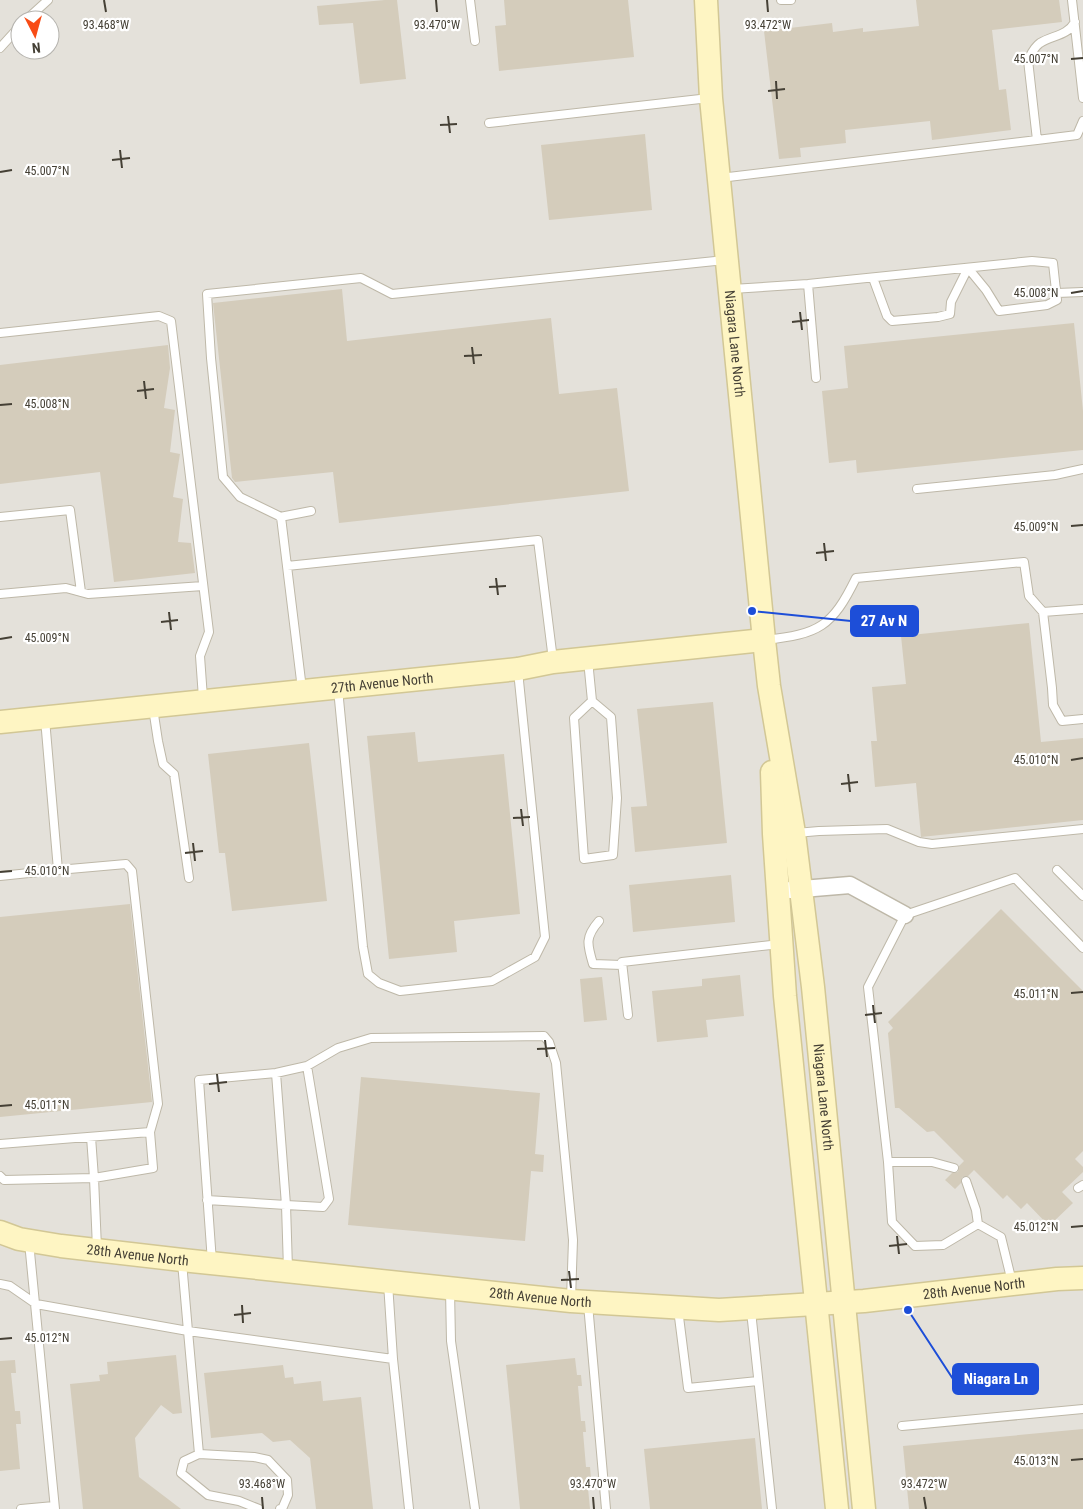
<svg xmlns="http://www.w3.org/2000/svg" width="1083" height="1509" viewBox="0 0 1083 1509" font-family="'Roboto Condensed',sans-serif">
<rect width="100%" height="100%" fill="#f2f0e5"/>
<!-- industrial -->
<path fill="#e4e1da" fill-rule="evenodd" d="M0,0h1083v1509h-1083zM20,20h30v30h-30z"/>
<!-- building -->
<path fill="#d4ccbb" d="M385,0h12l9,79 -46,5 -7,-61 -34,2 -2,-19z
M504,0h124l6,57 -135,14 -4,-45 11,-1z
M916,0h143l3,22 -70,8 7,60 7,-1 5,41 -79,10 -2,-19 -85,9 1,13 -46,5 1,9 -22,2 -15,-128 68,-8 1,9 30,-4v4l56,-6z
M645,134l7,76 -103,10 -8,-75z
M342,289l5,52 204,-23 8,76 58,-6 12,103 -290,32 -6,-51 -98,10 -3,-4 -19,-175z
M1074,323l9,88v39l-226,23 -1,-13 -27,3 -7,-72 26,-3 -4,-42z
M168,345l2,23 -6,40 11,2 -5,42 10,2 -7,43 10,2 -5,43 13,1 4,30 -81,9 -14,-110 -100,12v-119z
M1029,623l12,119 42,-4v82l-162,17 -5,-54 -41,4 -4,-46h6l-5,-54 34,-3 -5,-48z
M713,702l14,141 -92,9 -4,-45 16,-1 -10,-97z
M415,732l3,30 86,-8 16,160 -66,7 3,31 -68,7 -22,-223z
M309,743l18,158 -95,10 -7,-58h-6l-11,-99z
M731,875l4,47 -102,10 -4,-47z
M130,904l22,198 -152,15v-200z
M1001,909l82,82v160l-8,8 8,8v5l-21,20 11,11 -24,23 -22,-23 -6,6 -14,-14 -4,4 -29,-29 -6,6 -6,1 -1,6 -6,6 -10,-9 7,-7 6,-1 1,-6 5,-5 -30,-30 -7,1 -28,-24h-4l-7,-75 5,-5 -5,-6z
M740,975l4,41 -38,4 2,17 -51,5 -5,-51 50,-5v-7z
M602,977l5,43 -23,2 -4,-43z
M361,1077l179,16 -5,61 9,1 -1,17 -12,-1 -6,70 -177,-16z
M176,1355l6,58 -9,1 -12,-9 -26,33 4,39 42,32h-98l-13,-125 30,-3 -1,-6 9,-1 -1,-12z
M575,1358l2,17h4l1,11h-4l3,35h4l1,11h-3l3,35h4l1,11h-4l3,31h-70l-14,-144z
M15,1360l1,13h-5l4,38h5l1,13h-5l4,45 -20,2v-110z
M283,1365l2,13 8,-1 1,7 27,-3 2,20 38,-4 12,112h-57l-6,-51 -20,-18 -17,2 -11,-9 -51,5 -7,-65z
M1083,1429v80h-174l-6,-63z
M755,1438l7,71h-112l-6,-60z"/>
<g fill="none" stroke-linecap="round" stroke-linejoin="round">
<defs>
<path id="lane" d="M470,0l5,41
M781,0h10
M1072,0l11,98
M26,20l22,-20
M0,48l20,-22
M489,123l220,-25
M1037,140l40,-5 6,-14
M720,178l317,-38 -9,-80c3,-6 6,-13 12,-17 13,-8 27,-7 35,-21
M808,284l8,94
M732,289l76,-5 224,-23 21,2 4,37 -10,5 -48,6 -13,-21 -18,-22 -17,34 -1,12 -12,3 -46,4 -5,-5 -14,-38
M1057,293l26,-1
M0,333l159,-17 12,5 38,311 -9,24 3,42
M917,489l138,-14 28,-6
M0,517l70,-7 11,82
M280,517l31,-6
M287,566l251,-26 15,120
M0,594l66,-6 22,6 115,-8
M1043,612l9,76 1,17 9,16 21,-2
M765,640c54,-6 67,-13 91,-62l168,-16 5,34 14,16 40,-3
M588,660l4,41 19,16 6,81 -4,57 -29,4 -10,-141 18,-17
M302,689l-21,-172 -41,-20 -17,-20 -12,-119 -4,-64 154,-16 31,16 333,-34
M338,689l25,258 5,27 11,9 21,8 92,-10 43,-24 10,-20 -27,-266
M153,708l5,33 5,23 11,10 15,104
M796,833l23,-2 68,-2 32,13 13,2 151,-15
M58,870l68,-6 6,7 26,233 -8,28 3,36 -59,10 3,70
M1057,870l26,26
M0,876l58,-6 -13,-151
M599,921c-14,16 -12,23 -6,43l29,1
M628,1015l-6,-53 158,-18
M276,1073l10,132 37,2 6,-8 -22,-133
M0,1144l150,-12
M888,1162h44l22,6
M0,1176l4,4 90,-2 -3,-41
M966,1181l10,29 2,14
M1078,1188l5,-3
M207,1200l79,5 2,64
M29,1242l26,267
M182,1262l6,69 205,28
M212,1262l-13,-182 77,-7 31,-7 31,-18 33,-10 173,-2 5,6 7,21 17,177 -2,59
M1012,1282l-11,-45 -23,-13 -35,21 -28,1 -23,-24 -4,-60 -20,-175 37,-72 110,-37 68,70
M388,1283l5,76 16,150
M0,1284l10,2 26,18 152,27 11,123
M450,1290l1,51 24,168
M588,1304l18,205
M678,1309l10,79 70,-7
M751,1311l21,198
M902,1426l181,-17
M21,1509l33,-3
M259,1509l-20,-8 -31,-6 -27,-22 3,-12 15,-7 55,3 14,3 19,20 1,15 -6,14h-2"/>
<path id="street" d="M790,890l60,-5 55,30"/>
<g id="secondary">
<path id="s1" d="M706,0l5,98 53,542 5,46 25,147 19,154 51,522"/>
<path id="s2" d="M0,722l518,-53 35,-7 211,-22"/>
<path d="M772,772l2,62 11,162 52,513"/>
<path id="s3" d="M0,1232l19,7 42,7 121,14 389,41 148,9 145,-9 193,-22 26,-1"/>
</g>
</defs>
<!-- lane casing -->
<use href="#lane" stroke="#beb8a8" stroke-width="10"/>
<!-- street casing -->
<use href="#street" stroke="#beb8a8" stroke-width="19"/>
<!-- secondary casing -->
<use href="#secondary" stroke="#d2c795" stroke-width="25"/>
<!-- lane -->
<use href="#lane" stroke="#fff" stroke-width="8"/>
<!-- street -->
<use href="#street" stroke="#fff" stroke-width="16"/>
<!-- secondary -->
<use href="#secondary" stroke="#fef5c3" stroke-width="22"/>
</g>
<!-- ticks -->
<path fill="none" stroke="#454035" stroke-width="2" d="M104,0l2,12M436,0l1,12M767,0l1,12M1071,59l12,-1M776,81l1,18M768,91l17,-2M448,116l2,17M440,125l17,-1M120,150l2,18M112,160l18,-2M0,172l12,-2M1071,293l12,-2M800,312l2,18M792,322l17,-2M472,347l2,17M464,356l18,-1M144,381l2,18M137,391l17,-2M0,405l12,-1M1071,526l12,-1M824,543l2,18M816,553l18,-2M496,578l2,17M489,587l17,-1M169,612l2,18M161,622l17,-2M0,639l12,-2M1071,760l12,-2M848,774l2,18M841,784l17,-2M521,809l2,17M513,818l17,-1M193,843l2,18M185,853l18,-2M0,872l12,-1M1071,993l12,-1M873,1005l2,18M865,1015l17,-2M545,1040l2,17M537,1049l18,-1M217,1074l2,18M209,1084l18,-2M0,1106l12,-1M1071,1227l12,-1M897,1236l2,18M889,1246l18,-2M569,1271l2,17M561,1280l18,-1M242,1305l1,18M234,1315l17,-2M0,1339l12,-1M1071,1460l12,-1M262,1497l1,12M593,1497l1,12M924,1497l2,12"/>
<g text-anchor="middle" dominant-baseline="central" stroke-width="4.5" stroke-linejoin="round" paint-order="stroke">
<!-- street labels -->
<g font-size="14" fill="#454035" stroke="#fff">
<text stroke="none"><textPath href="#s1" startOffset="345">Niagara Lane North</textPath></text>
<text stroke="none"><textPath href="#s2" startOffset="384">27th Avenue North</textPath></text>
<text stroke="none"><textPath href="#s1" startOffset="1104">Niagara Lane North</textPath></text>
<text stroke="none"><textPath href="#s3" startOffset="140">28th Avenue North</textPath></text>
<text stroke="none"><textPath href="#s3" startOffset="980">28th Avenue North</textPath></text>
<text stroke="none"><textPath href="#s3" startOffset="545">28th Avenue North</textPath></text>
</g>
</g>
<g font-size="12" text-anchor="middle" fill="#454035" stroke="#fff" stroke-width="4.5" stroke-linejoin="round" paint-order="stroke">
<text x="106" y="29">93.468°W</text>
<text x="437" y="29">93.470°W</text>
<text x="768" y="29">93.472°W</text>
<text x="1036" y="63">45.007°N</text>
<text x="47" y="175">45.007°N</text>
<text x="1036" y="297">45.008°N</text>
<text x="47" y="408">45.008°N</text>
<text x="1036" y="531">45.009°N</text>
<text x="47" y="642">45.009°N</text>
<text x="1036" y="764">45.010°N</text>
<text x="47" y="875">45.010°N</text>
<text x="1036" y="998">45.011°N</text>
<text x="47" y="1109">45.011°N</text>
<text x="1036" y="1231">45.012°N</text>
<text x="47" y="1342">45.012°N</text>
<text x="1036" y="1465">45.013°N</text>
<text x="262" y="1488">93.468°W</text>
<text x="593" y="1488">93.470°W</text>
<text x="924" y="1488">93.472°W</text>
</g>
<!-- callouts -->
<path fill="none" stroke="#1d4ed8" stroke-width="2" d="M752 611L851 621M908 1310L953 1379"/>
<g fill="#1d4ed8" stroke="#fff" stroke-width="2">
<circle cx="752" cy="611" r="5"/>
<circle cx="908" cy="1310" r="5"/>
</g>
<g fill="#1d4ed8" stroke="#1d4ed8" stroke-width="2">
<rect x="851" y="606" width="67" height="30" rx="5"/>
<rect x="953" y="1364" width="85" height="30" rx="5"/>
</g>
<g font-size="15" text-anchor="middle" font-weight="bold" fill="#fff">
<text x="884" y="626">27 Av N</text>
<text x="996" y="1384">Niagara Ln</text>
</g>
<!-- north arrow -->
<g transform="translate(35 35) rotate(174)"><circle r="24" fill="#ffffff" stroke="#b5b3ae"/>
<path d="M0-4L9 19L0 12L-9 19Z" fill="#f84c16"/>
<text y="-8" font-size="14" font-weight="bold" text-anchor="middle" fill="#454035">N</text>
</g>
</svg>
